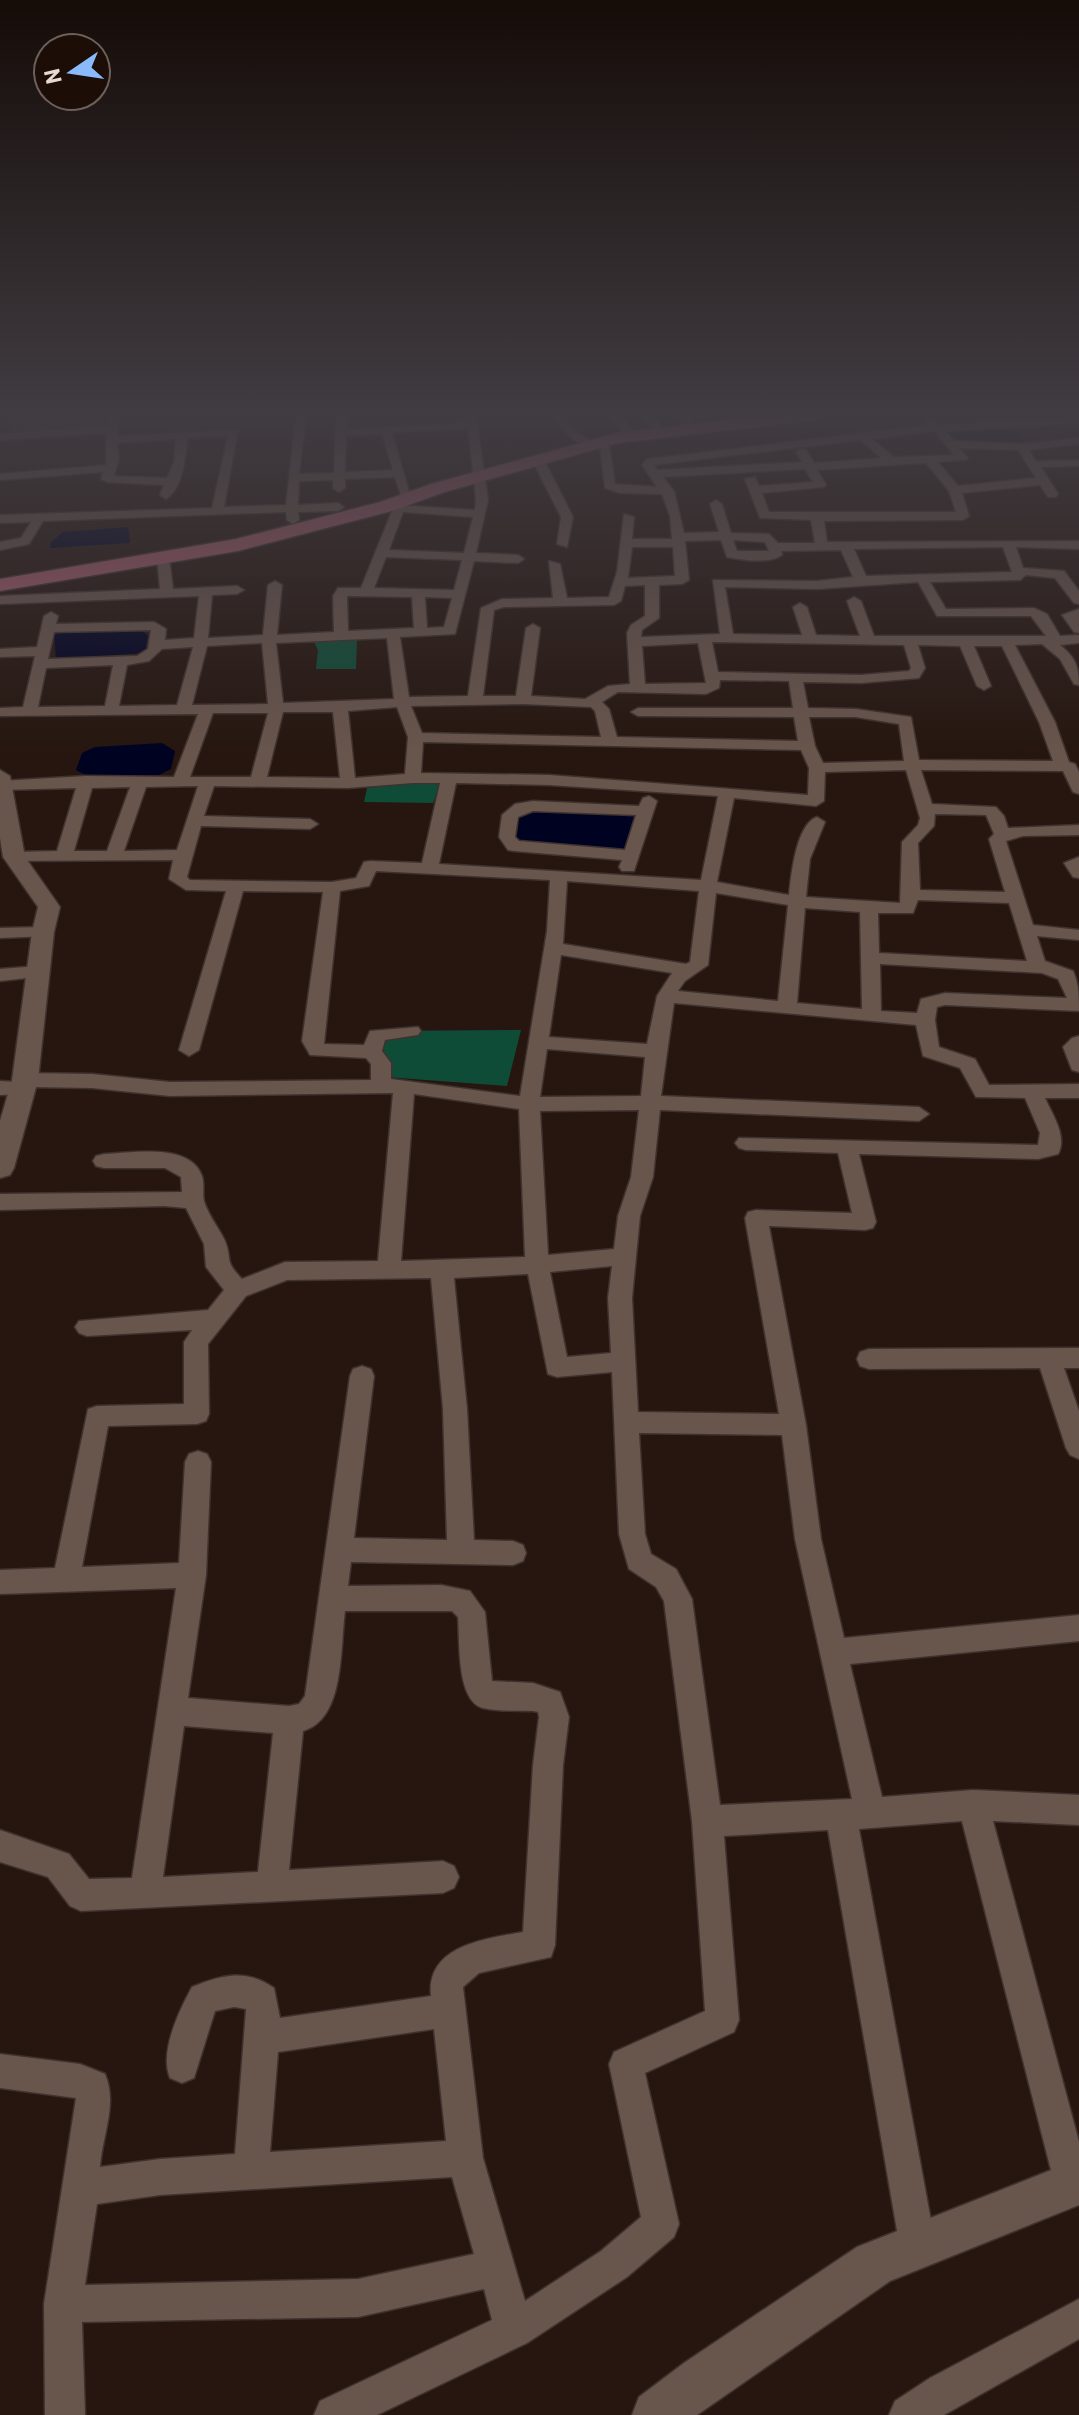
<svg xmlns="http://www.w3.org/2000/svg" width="1079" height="2415" viewBox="0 0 1079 2415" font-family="Barlow,sans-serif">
<rect width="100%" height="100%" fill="#26160f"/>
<!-- green -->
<path fill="#0f4c37" d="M9,415h96l-5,14 -91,4z
M357,638l-1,31h-40l2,-19 -5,-10z
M443,779l-10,24 -69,-1 3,-14z
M521,1030l-14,56 -121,-9 -4,-35 -8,-11z"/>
<!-- water -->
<path fill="#000222" d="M1008,426l17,15c-27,1 -57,7 -81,-8l5,-6z
M128,527l2,16 -80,5 1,-6 12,-10z
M137,626l11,10 -3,17 -89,6 -2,-24 14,-5z
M162,743l13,8 -4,18 -12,6 -66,4 -17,-9 6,-17 13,-6z
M520,808l118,6 -10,37 -118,-9z"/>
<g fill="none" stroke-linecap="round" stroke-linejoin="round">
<defs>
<path id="minor" d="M108,415h10l-1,21 121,-6 -14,77 62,-2 10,-90h10l-7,59 35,-1 2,-58h10v15l121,-8 -1,-7h10l12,85 -12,53 42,2 6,4 -6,4 -44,-2 -19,73 -55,3 9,60 59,-1 13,-88 21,-9 51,-1 -4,-37 11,3 7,34 42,-1 8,-25 7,-58 10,3 -2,22h40l-2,-23 -8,-22 -42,-1 -15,-5 -6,-48 10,2 6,42 42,3 -15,-22 5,-6 283,-34 -5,-6 5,-3 10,9 139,-8v6l-134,8 9,10 68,3 57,-6v6l-50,6 7,11 43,-1v6l-38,1 17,27 -2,3h-8l-8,-12 -78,8 7,23 -6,4 -139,1 3,21 252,-1v8l-63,-2 7,21 41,3 15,20v13l-5,-1 -19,-25 -29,-3 -6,5 -90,2 16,27 88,-1 13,6 13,22 19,-1v8l-19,2c15,12 19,21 19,40l-5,-1 -14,-25 -18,-15 -27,1 40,77 14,40 6,2 4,8v22l-6,-2 -10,-21 -142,-1 11,34 64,3 8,9 4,12 71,-3v10l-56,1 -17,5 27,84 46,5v10l-42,-4 8,25 28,10c6,13 6,25 6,40l-134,-6 -8,2 -2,13 4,27 36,12 14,26 90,-1v14h-34c7,16 23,39 13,56l-20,5 -179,-5 17,68 -3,6 -8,2 -96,-4 37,199 15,114 23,99 235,-23v26l-229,23 32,133 91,-7 106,5v30l-86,-4 86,321v60l-6,2 -13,-5 -5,-13 -93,-365 -103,8 77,419 -5,13 -13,5 -13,-5 -5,-13 -72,-418 -104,6 15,184 -5,12 -89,41 34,151 -5,13 -47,40 -100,66 -150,72h-63l6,-14 172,-81 -8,-31 -126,28 -276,5 3,93h-40l-1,-111 32,-206 -76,-10v-34l80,10 25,10c13,30 -3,62 -5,93l60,-8 75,-5 11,-145 -12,-2 -19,4 -21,67 -12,5 -12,-5c-11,-26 9,-67 22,-91 29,-12 54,-19 82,1l6,30 151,-22c-5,-51 55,-57 92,-64l10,-167 6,-48 -1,-5 -5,-1c-16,-1 -35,1 -50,-3 -27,-7 -23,-68 -25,-91l-6,-6h-107c-5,37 0,108 -42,120l-14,139 154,-9 11,5 5,11 -5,11 -11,5 -362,18 -11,-5 -22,-29 -48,-15v-32l69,24 20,25 43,-1 44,-290 -176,6v-24l55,-2 33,-159 9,-3 87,-2v-62l8,-12 -105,6 -8,-3 -4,-6 4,-6 129,-11 16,-20 -18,-23 -2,-23 -18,-36 -22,-2 -164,4v-16l182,-2 -1,-15 -16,-9h-61l-8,-2 -3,-5 3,-5 8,-2c28,-1 86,-12 98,22 3,9 0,17 2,25 4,14 15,27 21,40 8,20 -2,18 17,38l43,-17 93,-1 15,-168 -223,3 -78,-8 -62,-1 -2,7 -28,1v-14l16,1 2,-7 7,-2 67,1 78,8 201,-2v-16l-5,-6 -56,-3 -8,-14 21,-149 -80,-1 -44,159 -10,6 -10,-6 47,-159 -40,-1 -17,-11 4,-19 -165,1 -2,-4 2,-4 6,-1 43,-1 19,-63 -74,2 -2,-9 86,-5 88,1 24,-63 -198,2v-8l23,-1 12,-51 -35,1v-8l37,-2 7,-31 7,-4 7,4 -2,8 98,-2 12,7 -1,11 29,-2 5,-42 -199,8v-8l160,-7 -3,-32 6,-4 6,4 4,32 64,-3 7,4 -7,4 -25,1 -4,43 55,-3 5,-50 7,-4 7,4 -5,50 57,-3 -1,-36 5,-8h23l31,-77 -11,-1v-6l94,6 1,-10 -8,-72 -76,5 20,69 -10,-3 -7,-22 -50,2v9l-6,4 -6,-4v-8l-34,1 -1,24 40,-2 6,4 -6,4 -40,1 1,8 -6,4 -6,-4 -1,-8 -243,9 -14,23 -29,6v-8l21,-4 10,-16 -31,1v-8l212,-7 16,-72 -41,2c-1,18 -4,51 -21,61l-6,-4 4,-10 -57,-3 -6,-3 2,-7 -103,8v-6l106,-9v-32l-106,7v-6l106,-8zM934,431l20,24 -60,2 -22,-18zM382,434l11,36 -48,2 1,-36zM176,439l-2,23 -7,16 -53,-2 5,-17 -2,-16zM861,440l20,18 -67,5 -8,-13 -4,-1 -6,3 6,10 -144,8 -4,-5zM959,448l59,2 18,28 -78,8 -20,-24 28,-2 2,-2zM926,463l23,28 7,21h-187l-7,-19 62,-6 2,-2 -9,-15zM805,469l8,13 -54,4 -4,-9 -10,2 15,39 51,2 4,23h-37l-9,-9 -38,-1 -9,-29 -6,-4 -6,4 9,28 -35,1 -10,-42 -11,-14zM403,512l70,5 -9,36 -75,-3zM721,540l6,17c15,3 42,7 55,-2l-1,-4 60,-1 12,27 -36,4 -104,-1 7,54 -79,3 1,-7 17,-12v-33l23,-1 7,-4 -4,-39zM733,540l32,2 4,9h-32zM632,547h41l2,29 -47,2zM1003,547l9,25 -146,4 -12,-27zM386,557l76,3 -8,30 -80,-2zM918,582l19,34h94l15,20h-172l-13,-35 -7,-4 -7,4 13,35 -44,-1 -9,-28 -7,-4 -7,4 9,28 -69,-1 -8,-47 92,2zM645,585v31l-14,9 -4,8 3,51 -22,2 -23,13 -54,-3 9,-68 -7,-4 -7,4 -10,68h-33l11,-86 10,-3 110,-2 7,-4 4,-15zM347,596l65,1 2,31 -66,3zM425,597l27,1 -8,29 -17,1zM151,630l-3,19 -11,7 -89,3 6,-27zM387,638l7,61 -111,4 -7,-60zM712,642l192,3 7,23 -2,3 -48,4 -143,-3zM262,643l6,61 -76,1 15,-59zM698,643l8,40 -61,1 -3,-38zM918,645l42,1 17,40 7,4 7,-4 -17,-40h28l37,76 14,39 -134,-1 -8,-43 -55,-8 -48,-1 -5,-26 58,1 58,-5 6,-10zM193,647l-16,58 -58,1 8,-41 22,-4 13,-12zM113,665l-8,41 -67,1 8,-39zM720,680l69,1 4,27h-155l-7,4 7,4 156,1 4,24 -181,-4 -8,-28 -7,-7 16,-10 88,2 13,-6zM523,704l68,3 4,4 6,26 -179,-4 -11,-27zM397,707l11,30 -3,37 -50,4 -7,-67zM283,712h50l7,66 -73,-1zM213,713h55l-17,64h-61zM809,717h47l43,7 5,37 -81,2 -8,-17zM423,742l378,8 8,18 -1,27 -259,-20 -128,-2zM906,770l14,48 -2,7 -16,17 -2,61 -94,-6 4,-38 15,-37 -8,-5c-21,7 -26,59 -28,78l-72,-13 17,-84 82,8 8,-5 1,-29zM413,783h27l-18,80 -52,-2 -6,1 -8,16 -24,4 -142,-2 -3,-3 14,-51 109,3 8,-5 -8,-5 -106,-3 10,-30 134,2zM456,783l93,2 169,11 -17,84 -262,-16zM198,786l-21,64 -53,1 22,-64zM130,787l-23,64h-33l18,-63zM935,814l51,1 8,19 -5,5 16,53 -85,-2 -2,-47 16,-17zM376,871l174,9 -3,51 -27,165 -129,-17v-16l-9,-12 3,-11 33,-5 3,-4 -3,-4 -48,4 -6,14 -40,-1 16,-153 29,-5zM567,881l132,10 -9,71 -4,2 -123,-20zM716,893l72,12 -10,96 -100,-10 7,-10 23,-16zM918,900l91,3 18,58 -148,-8 -1,-40h35zM805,908l55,4 2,97 -65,-6zM561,955l111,18 -15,23 -10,48 -98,-7zM880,964l162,9 16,6 9,19 -122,-5 -24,6 -4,14 -36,-2zM674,1003l242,22 7,31 37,12 16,29 49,1 15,35 -2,12 -299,-7 -4,5 4,5 7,2 92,3 14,60 -96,-3 -8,2 -3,6 34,196 -141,-2 -6,-114 8,-82 13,-39 7,-67 259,11 10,-7 -10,-7 -258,-11zM547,1049l98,8 -4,39 -101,1zM414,1094l105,15 6,148 -124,4zM639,1110l-8,67 -13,39 -4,33 -66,6 -8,-144zM612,1266l-4,32 3,55 -44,4 -17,-85zM528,1274l20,100 9,3 55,-5 7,162 10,35 27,18 8,14 28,220 13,190 -91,41 -5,12 32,153 -40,34 -76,50 -42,-143 -20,-171 16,-14 72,-16 4,-12 8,-180 6,-48 -9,-25 -27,-9 -41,-2 -7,-69 -15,-21 -29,-6 -93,1 3,-24 162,3 10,-4 3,-8 -3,-8 -10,-4 -39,-1 -7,-131 -13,-131zM431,1278l12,131 4,131 -93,-2 20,-162 -3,-7 -9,-3 -9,3 -3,7 -45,320 -6,8 -10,2 -101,-8 18,-123 5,-113 -4,-8 -9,-3 -9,3 -4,8 -6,101 -97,4 26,-141 89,-2 9,-3 3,-7 -1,-70 38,-48 41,-16zM639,1433l143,2 13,104 57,260 -132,6 -28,-206 -16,-30 -25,-15 -6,-20zM184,1726l89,7 -15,139 -95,5zM434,2029l12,112 -176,11 8,-100zM452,2177l22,77 -116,25 -273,6 12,-81 63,-9z
M552,415h11l11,15 20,13v4c-18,1 -32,-18 -42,-32z
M610,415h11l14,21 -1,2h-8z
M642,415h11l13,18 -1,2h-8z
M677,415h11l6,17h-8z
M534,458l10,2 29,57 -6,30 -10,-3 4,-27 -29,-57z
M1079,609v24l-5,-1 -12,-17z
M649,796l8,5 -23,70h-12l-3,-4 3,-7 -108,-9 -6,-1 -9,-13 3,-22 13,-11 18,-3 106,5 4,-8zM533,811l103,4 -11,35 -106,-9 -4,-4 3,-20z
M1079,857v21l-6,-1 -9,-14z
M43,927l9,5 -3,4 -49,2v-10z
M38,966l9,6 -2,4 -45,5v-12z
M1079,1036v36l-7,-2 -9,-23 9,-9z
M1079,1348v20h-15l15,43v48l-9,-4 -4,-7 -26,-80 -171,1 -9,-3 -3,-7 3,-7 9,-3z
M1079,2299v40l-135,76h-55l6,-14 35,-23z"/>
<path id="tertiary" d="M0,770l10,6 15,81 35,50 -6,25 -16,148 -24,88 -4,7 -10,3v-57l12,-41 20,-148 6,-25 -35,-50 -3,-19z
M1079,2159v46l-189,76 -193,134h-65l7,-18 45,-34 173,-116z"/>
<path id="primary" d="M768,415h57l-8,5 -199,23 -173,49 -53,19 -154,40 -238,40v-12l236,-40 144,-37 51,-18 186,-51z"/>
</defs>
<!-- minor casing -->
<use href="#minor" stroke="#3e322f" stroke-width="3"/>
<!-- tertiary casing -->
<use href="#tertiary" stroke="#3e322f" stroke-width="3"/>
<!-- primary casing -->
<use href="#primary" stroke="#3e322f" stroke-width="3"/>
<!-- minor -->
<use href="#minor" fill="#68554c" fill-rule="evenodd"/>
<!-- tertiary -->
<use href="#tertiary" fill="#68554c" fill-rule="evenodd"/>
<!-- primary -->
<use href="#primary" fill="#a25a67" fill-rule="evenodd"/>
</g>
<!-- sky -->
<linearGradient id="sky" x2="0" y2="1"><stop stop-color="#150c08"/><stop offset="0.55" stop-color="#413c42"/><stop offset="1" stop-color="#413c42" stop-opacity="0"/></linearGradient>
<rect width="1079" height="753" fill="url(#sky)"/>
<!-- north arrow -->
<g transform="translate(72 72) rotate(257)"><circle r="38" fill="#1c0d06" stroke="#6d5f59" stroke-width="2"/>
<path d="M0-6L14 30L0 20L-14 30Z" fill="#8bbafc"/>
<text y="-12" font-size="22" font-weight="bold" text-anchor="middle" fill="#e6dad5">N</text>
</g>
</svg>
